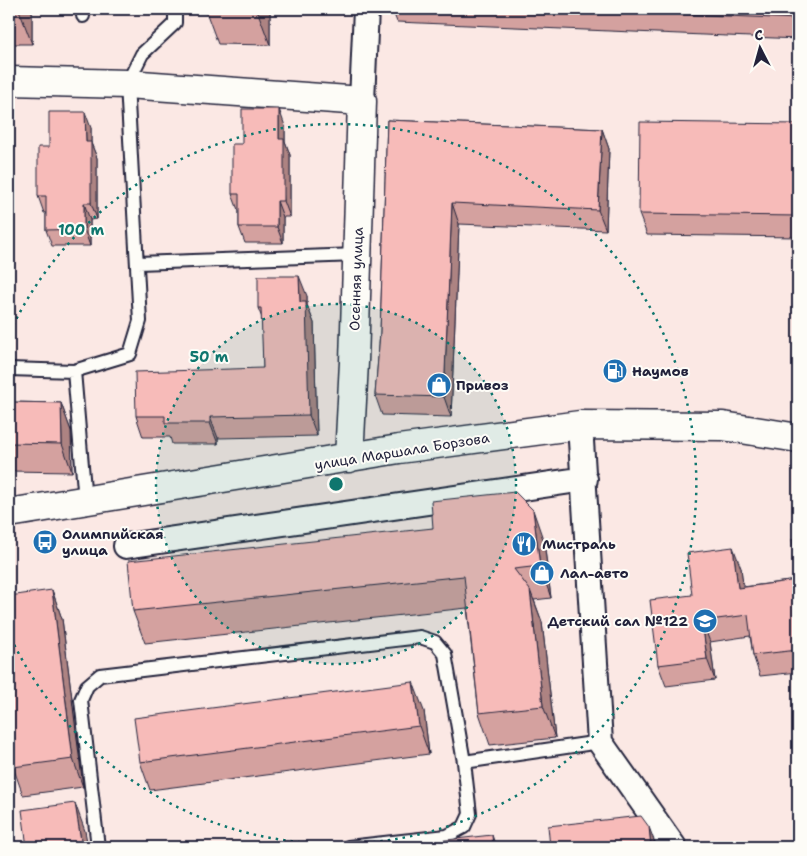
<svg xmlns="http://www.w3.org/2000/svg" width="807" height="856" viewBox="0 0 807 856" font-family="'Shantell Sans',sans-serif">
<rect width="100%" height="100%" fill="#fbe8e4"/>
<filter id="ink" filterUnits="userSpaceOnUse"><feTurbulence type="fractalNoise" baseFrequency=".02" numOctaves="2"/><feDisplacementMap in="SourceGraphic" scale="10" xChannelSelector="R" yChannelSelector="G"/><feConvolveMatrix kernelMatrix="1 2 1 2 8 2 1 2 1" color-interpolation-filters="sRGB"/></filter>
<g filter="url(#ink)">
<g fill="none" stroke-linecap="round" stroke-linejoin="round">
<defs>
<path id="lane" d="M83,9v7
M138,263l219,-8
M9,369l65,2 56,-17 10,-33 -13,-237 15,-30 33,-31v-14
M74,371l11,130
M464,762l136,-20
M98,847l-17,-147 6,-14 13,-11 320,-38 15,5 10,12 19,108 6,52 -6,13 -17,9 -99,11"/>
<path id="street" d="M362,101l4,-92
M580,425l20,317 74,105
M126,546l459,-67"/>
<path id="secondary" d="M9,81l118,3 235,17 -8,261 -5,96
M9,513l390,-64 181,-24 143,1 75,12"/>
</defs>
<!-- lane casing -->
<use href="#lane" stroke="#22223b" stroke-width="16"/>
<!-- street casing -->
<use href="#street" stroke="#22223b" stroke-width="28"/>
<!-- secondary casing -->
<use href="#secondary" stroke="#22223b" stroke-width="31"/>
<!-- lane -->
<use href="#lane" stroke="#fdfcf7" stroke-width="12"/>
<!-- street -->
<use href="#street" stroke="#fdfcf7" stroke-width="24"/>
<!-- secondary -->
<use href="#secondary" stroke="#fdfcf7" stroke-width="28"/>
</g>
<!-- wall -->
<path fill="#d4a19f" stroke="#22223b" d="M9,9h23v35h-23z
M205,9h65v36l-52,-1z
M392,9h406v30l-401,-17z
M387,120l215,9 7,20 -3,81 -147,-6 -8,193 -69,-2 -7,-20 5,-62z
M798,124v113l-151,-2 -8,-21z
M285,126v15l5,14v62h-7v26h-38l-6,-16v-17h-1l-6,-16z
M91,128v15l6,15v61l-7,1v26h-38l-6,-16v-17h-2l-6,-17 11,-49z
M307,296v9l7,18 3,113 -99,2v6h-46l-2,-7h-27l-7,-21 127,-48 -1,-50 -4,-10z
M9,402l52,1 10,28 1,41 -63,-1z
M433,528l111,14 7,56 -17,2 8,22 13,116 -65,7 -11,-32 -12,-105 -322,35 -12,-32z
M798,539v133l-38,4 -7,-21 -3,-19 -40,6 5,38 -49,6 -8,-21 34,-70 49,-27 2,19 54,-7z
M52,590l10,29 21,168 -60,8 -10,-28z
M424,711l5,43 -279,36 -10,-28z"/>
<!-- shaded-wall -->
<path fill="#ad8382" stroke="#22223b" d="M19,9h13v35l-13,-34z
M257,9h13v36l-13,-35z
M279,109l6,17v15l5,14v62l-6,-16 -5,-62z
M85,112l6,16v15l6,15v61l-6,-16 -5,-61z
M602,129l7,20 -3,81 -8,-20z
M277,201l6,16v26l-6,-16z
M84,203l6,17v26l-6,-17z
M452,203l7,21 -8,193 -7,-20z
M299,276l8,20v9l7,18 3,113 -8,-21 -9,-113z
M61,403l10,28 1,41 -10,-28z
M210,417l8,21v6l-8,-21z
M533,510l11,32 7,56 -11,-32z
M733,547l8,21 5,41 -8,-21z
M52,590l10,29 21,168 -10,-28z
M530,590l12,32 13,116 -12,-32z
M702,621l8,21 5,38 -8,-21z
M413,682l11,29 5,43 -10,-28z
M75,803l10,28 3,16h-6z
M649,827l6,16v4h-4z
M492,835l4,12h-3z"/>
<!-- building -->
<path fill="#f7bbb9" stroke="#22223b" d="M205,9h52v1z
M563,9h235v10z
M242,109h37v30h5v62h-7v26h-38v-33h-7v-50h10z
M49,112h36l1,30h5v61h-7v26l-38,1v-34h-8v-49h11z
M387,120l215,9 -4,81 -146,-7 -8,194 -69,-2 5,-62z
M640,122l158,2v92l-159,-2z
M258,276h41l1,26h6l3,113 -99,2v6h-45v-7h-29l-1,-44 128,-4 -2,-60h-3z
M9,402l52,1 1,41 -53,-1z
M515,492l18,18 7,56 -26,3 16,21 13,116 -64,7 -15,-137 -331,35 -5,-50 305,-33 -2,-27z
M792,539h6v111l-45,5 -5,-40 -46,6 5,38 -49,6 -8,-65 42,-5 -5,-42 46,-6 5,41 59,-8z
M52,590l21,169 -60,8 -4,-28v-143z
M413,682l6,44 -279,36 -6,-44z
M75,803l7,44h-55l-5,-37z
M641,816l8,11 2,20h-101l-2,-21z
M492,835l1,12h-110z"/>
</g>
<!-- distance rings -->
<circle cx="336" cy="484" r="180" fill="#0f766e" fill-opacity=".12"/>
<g fill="none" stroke="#0f766e" stroke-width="2.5" stroke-dasharray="2.5 5">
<circle cx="336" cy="484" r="180"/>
<path d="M10 332A360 360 0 1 1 10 636"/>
</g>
<!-- icons -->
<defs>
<symbol id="fuel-disc" viewBox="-11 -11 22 22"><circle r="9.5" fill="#1f6fb2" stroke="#fdfcf7"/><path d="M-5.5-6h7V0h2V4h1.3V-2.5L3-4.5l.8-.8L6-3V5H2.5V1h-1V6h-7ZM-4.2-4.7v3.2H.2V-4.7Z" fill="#fff"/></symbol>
<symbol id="shop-disc" viewBox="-11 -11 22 22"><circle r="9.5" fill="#1f6fb2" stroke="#fdfcf7"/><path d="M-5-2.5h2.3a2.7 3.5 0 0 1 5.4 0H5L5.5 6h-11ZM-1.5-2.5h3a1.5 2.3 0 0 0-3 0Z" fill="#fff"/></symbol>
<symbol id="bus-disc" viewBox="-11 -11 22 22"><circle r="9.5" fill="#1f6fb2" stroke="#fdfcf7"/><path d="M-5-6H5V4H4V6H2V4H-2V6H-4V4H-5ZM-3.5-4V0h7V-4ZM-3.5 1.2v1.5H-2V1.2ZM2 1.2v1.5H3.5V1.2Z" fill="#fff"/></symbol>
<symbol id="restaurant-disc" viewBox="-11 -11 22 22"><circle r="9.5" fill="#1f6fb2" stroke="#fdfcf7"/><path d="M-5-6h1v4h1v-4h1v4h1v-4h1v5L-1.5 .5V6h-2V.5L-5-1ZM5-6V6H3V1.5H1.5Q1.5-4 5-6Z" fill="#fff"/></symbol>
<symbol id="school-disc" viewBox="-11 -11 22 22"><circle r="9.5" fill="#1f6fb2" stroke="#fdfcf7"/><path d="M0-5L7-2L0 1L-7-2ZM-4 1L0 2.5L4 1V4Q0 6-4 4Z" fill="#fff"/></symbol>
</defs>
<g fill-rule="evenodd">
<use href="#fuel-disc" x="601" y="357" width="28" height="28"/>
<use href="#shop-disc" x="425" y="371" width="28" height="28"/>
<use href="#bus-disc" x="31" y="528" width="28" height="28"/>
<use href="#restaurant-disc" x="510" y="530" width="28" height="28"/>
<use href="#shop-disc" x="528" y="559" width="28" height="28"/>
<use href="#school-disc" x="691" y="607" width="28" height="28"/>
</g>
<g text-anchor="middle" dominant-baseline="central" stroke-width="4" stroke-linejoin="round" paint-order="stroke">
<!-- street labels -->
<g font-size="14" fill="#22223b" stroke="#fdfcf7">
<text transform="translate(356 279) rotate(-88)">Осенняя улица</text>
<text transform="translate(402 451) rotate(-9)">улица Маршала Борзова</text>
</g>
<!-- poi labels -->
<g font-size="14" font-weight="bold" fill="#22223b" stroke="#fdfcf7" text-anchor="start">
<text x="632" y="371">Наумов</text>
<text x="456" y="385">Привоз</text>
<text x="62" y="534">Олимпийская<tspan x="62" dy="16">улица</tspan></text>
<text x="542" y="544">Мистраль</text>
<text x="560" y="573">Лал-авто</text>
<text x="688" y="621" text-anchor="end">Детский сал №122</text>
</g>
</g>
<circle cx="336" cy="484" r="8" fill="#0f766e" stroke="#fdfcf7" stroke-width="2.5"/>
<g font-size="15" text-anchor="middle" font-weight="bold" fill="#0f766e" stroke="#fdfcf7" stroke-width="4" stroke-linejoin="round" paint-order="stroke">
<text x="81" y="235">100 m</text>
<text x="209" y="362">50 m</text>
</g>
<!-- margin -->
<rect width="807" height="856" fill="none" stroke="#fdfcf7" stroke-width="30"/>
<rect x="15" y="15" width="777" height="826" fill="none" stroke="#22223b" stroke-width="2" filter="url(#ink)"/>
<!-- north arrow -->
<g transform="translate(760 48) rotate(354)" stroke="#fdfcf7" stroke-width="4" paint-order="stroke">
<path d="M0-4L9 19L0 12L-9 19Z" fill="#22223b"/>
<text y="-8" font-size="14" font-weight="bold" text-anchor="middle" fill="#22223b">С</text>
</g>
</svg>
